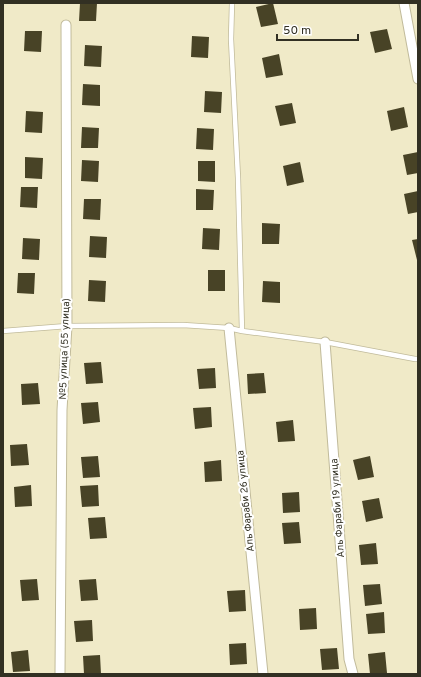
<svg xmlns="http://www.w3.org/2000/svg" width="421" height="677" viewBox="0 0 421 677" font-family="Overpass,sans-serif">
<rect width="100%" height="100%" fill="#f0eac8"/>
<!-- building -->
<path fill="#484326" d="M80,3h17l-1,18h-17z
M273,3l5,21 -17,3 -5,-20z
M387,29l5,20 -17,4 -5,-21z
M25,31h17l-1,21 -17,-1z
M192,36l17,1 -1,21 -17,-1z
M85,45l17,1 -1,21 -17,-1z
M279,54l4,21 -17,3 -4,-20z
M83,84l17,1v21l-18,-1z
M205,91l17,1 -1,21 -17,-1z
M292,103l4,20 -16,3 -5,-20z
M404,107l4,20 -17,4 -4,-20z
M26,111l17,1 -1,21 -17,-1z
M82,127l17,1 -1,20h-17z
M197,128l17,1 -1,21 -17,-1z
M418,152v21l-11,2 -4,-20z
M25,157l18,1 -1,21 -17,-1z
M82,160l17,1 -1,21 -17,-1z
M198,161h17v21l-17,-1z
M300,162l4,20 -17,4 -4,-20z
M21,187h17l-1,21 -17,-1z
M196,189l18,1 -1,20h-17z
M418,191v21l-10,2 -4,-20z
M84,199h17l-1,21 -17,-1z
M262,223l18,1 -1,20h-17z
M203,228l17,1 -1,21 -17,-1z
M90,236l17,1 -1,21 -17,-1z
M23,238l17,1 -1,21 -17,-1z
M418,239v21h-1l-5,-20z
M208,270h17v21h-17z
M18,273h17l-1,21 -17,-1z
M89,280l17,1 -1,21 -17,-1z
M263,281l17,1v21l-18,-1z
M101,362l2,21 -17,1 -2,-21z
M215,368l1,20 -17,1 -2,-20z
M264,373l2,20 -18,1 -1,-20z
M38,383l2,21 -18,1 -1,-21z
M98,402l2,20 -17,2 -2,-21z
M211,407l1,20 -17,2 -2,-21z
M293,420l2,21 -17,1 -2,-20z
M27,444l2,21 -18,1 -1,-21z
M98,456l2,21 -17,1 -2,-21z
M370,456l4,21 -16,3 -5,-20z
M221,460l1,21 -17,1 -1,-20z
M31,485l1,21 -17,1 -1,-20z
M98,485l1,21 -17,1 -2,-21z
M299,492l1,20 -17,1 -1,-20z
M379,498l4,20 -17,4 -4,-21z
M105,517l2,21 -17,1 -2,-21z
M299,522l2,21 -17,1 -2,-21z
M376,543l2,21 -17,1 -2,-20z
M37,579l2,21 -17,1 -2,-21z
M96,579l2,21 -17,1 -2,-21z
M380,584l2,20 -17,2 -2,-21z
M245,590l1,21 -17,1 -2,-21z
M316,608l1,21 -17,1 -1,-21z
M384,612l1,21 -17,1 -2,-20z
M92,620l1,21 -17,1 -2,-21z
M246,643l1,21 -17,1 -1,-21z
M337,648l2,21 -17,1 -2,-21z
M28,650l2,21 -17,1 -2,-20z
M385,652l2,21 -17,1 -2,-20z
M100,655l1,19h-17l-1,-18z"/>
<g fill="none" stroke-linecap="round" stroke-linejoin="round">
<defs>
<path id="lane" d="M232,3l-1,36 7,139 4,153
M3,331l64,-5 116,-1 46,3 13,3 83,11 90,17h3"/>
<path id="street" d="M404,3l14,76
M229,328l34,346
M325,342l24,317 4,15
M60,674l2,-264 5,-84 -1,-301"/>
</defs>
<!-- lane casing -->
<use href="#lane" stroke="#c1bb9b" stroke-width="6"/>
<!-- street casing -->
<use href="#street" stroke="#c1bb9b" stroke-width="11"/>
<!-- lane -->
<use href="#lane" stroke="#fff" stroke-width="4.5"/>
<!-- street -->
<use href="#street" stroke="#fff" stroke-width="9"/>
</g>
<g text-anchor="middle" dominant-baseline="central" stroke-width="4" stroke-linejoin="round" paint-order="stroke">
<!-- street labels -->
<g font-size="10" fill="#323023" stroke="#fff">
<text transform="translate(65 349) rotate(-88)">№5 улица (55 улица)</text>
<text transform="translate(246 501) rotate(-96)">Аль Фараби 26 улица</text>
<text transform="translate(338 508) rotate(-94)">Аль Фараби 19 улица</text>
</g>
</g>
<!-- border -->
<rect width="421" height="677" fill="none" stroke="#323023" stroke-width="8"/>
<!-- scale -->
<path d="M277 34v6h81v-6" fill="none" stroke="#323023" stroke-width="2"/>
<text x="283" y="34" font-size="12" fill="#323023" stroke="#ffffff" stroke-width="3" paint-order="stroke">50 m</text>
</svg>
